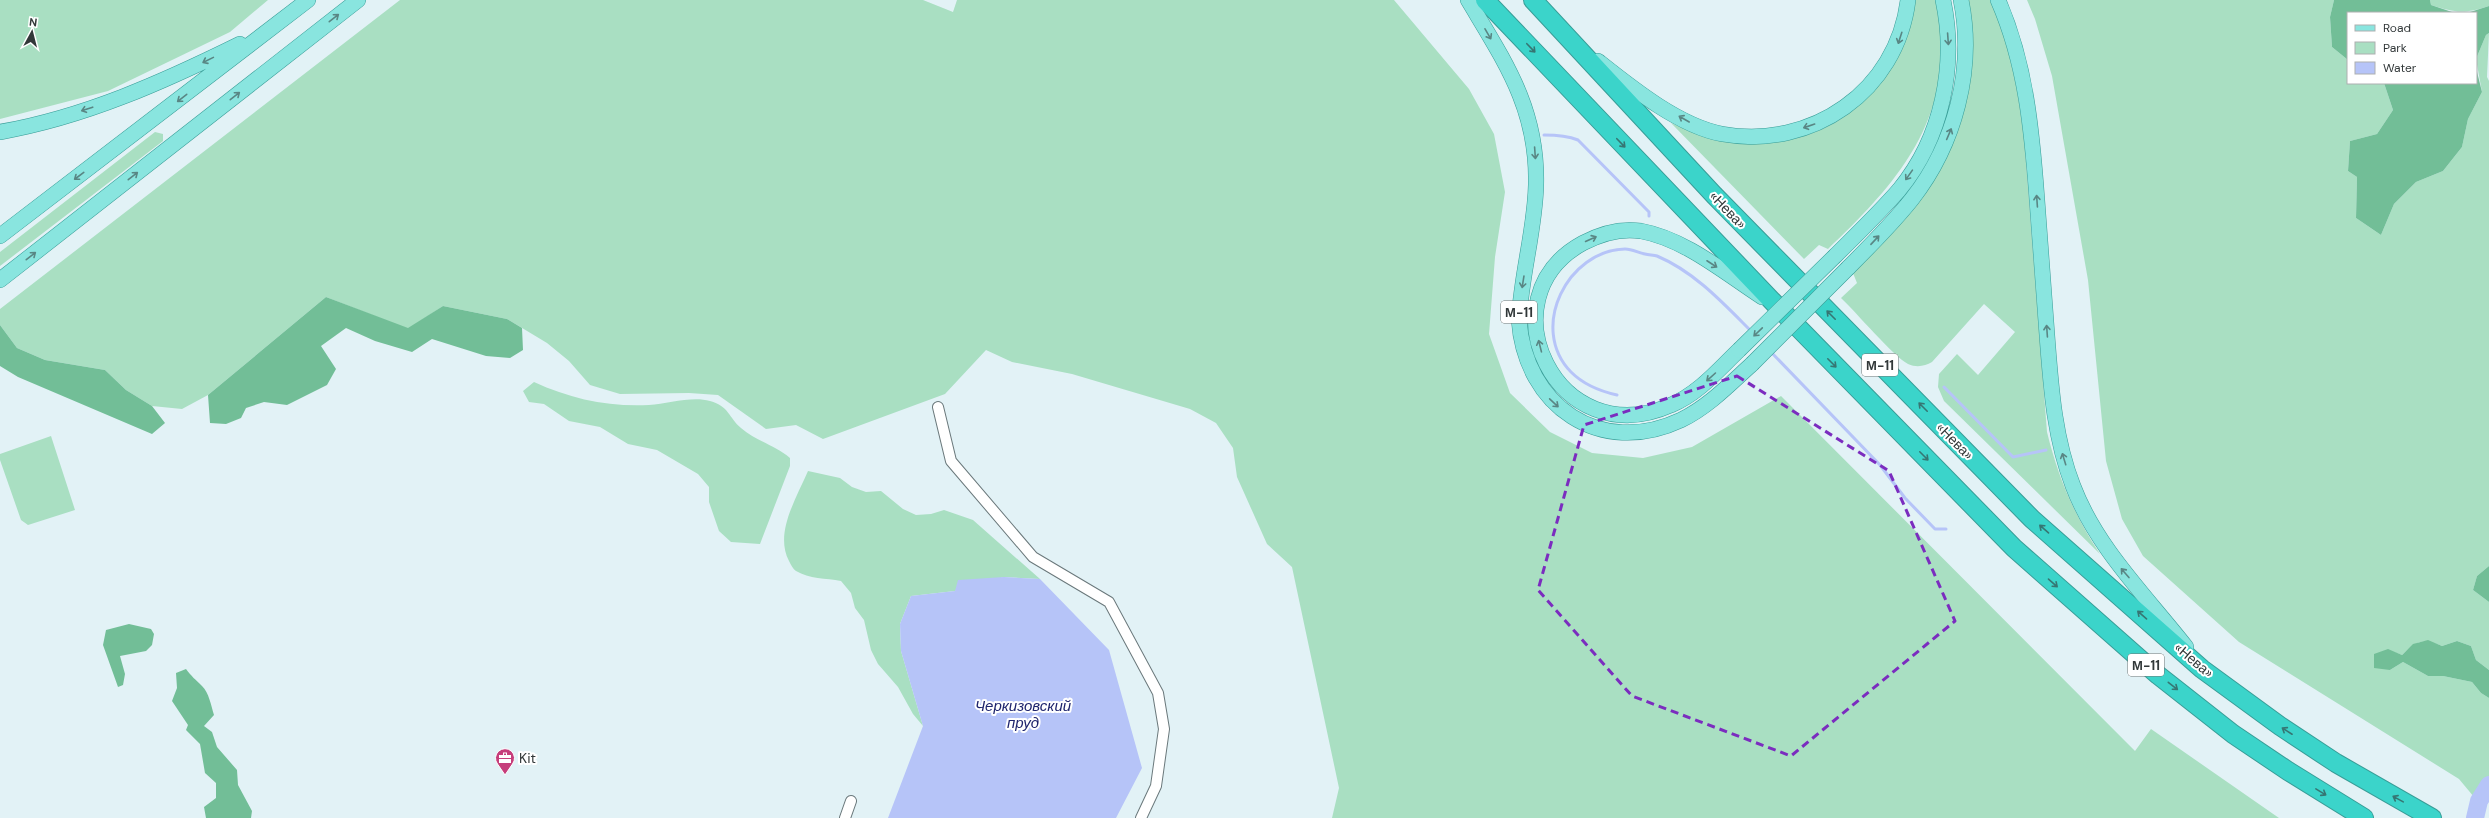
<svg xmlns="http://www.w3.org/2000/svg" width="2489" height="818" viewBox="0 0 2489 818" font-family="'DM Sans',sans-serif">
<rect width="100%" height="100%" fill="#e2f2f6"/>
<!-- green -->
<path fill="#a9dfc2" d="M0,0h268l-38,32 -122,59 -108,28z
M400,0h523l30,12 4,-12h437l75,89 25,45 11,58 -10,65 -6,77 21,59 40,39 42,21 51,5 49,-11 89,-51 354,355 16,-22 128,89h-947l7,-30 -47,-221 -25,-23 -30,-67 -4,-29 -17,-25 -26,-14 -118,-35 -60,-12 -26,-12 -41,44 -122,45 -27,-14 -30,4 -48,-34 -29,-2 -69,1 -30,-9 -21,-24 -22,-18 -40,-24 -64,-13 -35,23 -82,-32 -118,98 -26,14 -30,-3 -26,-16 -21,-20 -60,-10 -28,-12 -17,-23v-16z
M1913,0h23c23,111 -32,177 -108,249l-9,-4 -15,14 -133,-136c28,13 44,14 74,16 11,1 23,3 34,2 74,-9 125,-69 134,-141z
M1967,0h23c20,44 28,89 34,136l23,296c11,45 27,83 53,122l-156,-153 -6,-14 1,-13 18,-20 21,21 37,-43 -31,-28 -52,58c-7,4 -15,6 -24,2 -15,-8 -52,-52 -67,-66l16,-15 -4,-10 93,-118z
M2027,0h307l-4,17 2,30 16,13v23h36l9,27 -16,24 -27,7 -2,30 9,6 -1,41 25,17 13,-31 22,-22 27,-11 19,-24 6,-28 14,-27 -6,-33 10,-24 3,-2 -2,44 2,4v485l-12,10 -4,14 16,12v68l-13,-10 -5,-14 -14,-5 -15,5c-19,-8 -25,-6 -40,9l-14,-5 2,20 13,-8 25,14h15l29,6 9,11 8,5v78l-15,21 -15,-18 -220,-137 -96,-86 -21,-37 -16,-58 -18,-181 -36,-204 -17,-57z
M2430,0h59v6c-25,8 -33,7 -58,-1z
M155,132l8,2v7l-163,125v-14z
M534,382c37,17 74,25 115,23 19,-1 42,-9 61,-4 19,5 19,17 31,27 15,13 34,17 49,30v8l-30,78 -29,-2 -12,-11 -10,-29v-15l-11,-13 -41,-24 -29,-6 -28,-17 -31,-6 -25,-17 -15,-2 -6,-11z
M51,436l24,74 -47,15 -7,-5 -21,-60v-6z
M808,471l32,7 12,9 14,5 15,-1 22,18 13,6 15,-1 13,-4 29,10 67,59 -36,-2 -49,14 -44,5 -11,28 1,27 22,75 -10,-12 -15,-27 -20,-23 -7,-14 -7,-30 -9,-12 -4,-15 -10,-12c-15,-3 -32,-2 -45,-10 -3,-2 -5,-6 -7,-10 -15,-28 8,-64 19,-90z"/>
<!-- forest -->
<path fill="#72be97" d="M2334,0h96l1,5 24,8h-107v47l-16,-13 -2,-30z
M2489,6v27l-3,2 -10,24v-46h-9z
M2476,68l6,24 -14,27 -6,28 -19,24 -27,11 -22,22 -13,31 -25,-17 1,-41 -9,-6 2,-30 27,-7 16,-24 -9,-27h92z
M326,297l82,31 35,-22 64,13 15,9 1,22 -13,8 -24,-2 -54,-17 -20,13 -37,-11 -29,-13 -25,18 15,23 -9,16 -40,20 -23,-3 -18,6 -5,10 -15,6 -16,-1 -2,-28z
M0,325l17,23 28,12 60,10 21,20 26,16 13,17 -13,11 -134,-57 -18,-11z
M2489,566v36l-16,-12 4,-14z
M129,624l22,5 3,5 -2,11 -6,6 -26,5 5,18 -2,11 -5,2 -15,-42 3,-15z
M2428,640l14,6 15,-5 14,5 5,14 13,10v28l-8,-5 -9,-11 -29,-6h-15l-25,-14 -13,8 -16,-2v-14l14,-5 14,6 11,-11z
M186,669c5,7 10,11 16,17 7,7 9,19 12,29l-10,11 8,6 5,15 20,23 1,15 14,26 -1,7h-45l-2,-11 12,-9v-15l-11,-10 -5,-29 -14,-14 2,-5 -16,-24 5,-13 -1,-15z"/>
<!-- water -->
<path fill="#b6c4f8" d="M1004,577l36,2 69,71 33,118 -26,50h-228l35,-92 -22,-75 -1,-27 11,-28 44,-5 3,-11z
M2489,776v19l-6,6 -9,-4z"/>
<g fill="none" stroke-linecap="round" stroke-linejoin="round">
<!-- stream -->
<path stroke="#b6c4f8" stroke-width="3" d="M1544,135c11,0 24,1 34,5l71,72v4
M1771,352l109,113 25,33 30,31h11
M1944,387l69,70 33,-7
M1617,395c-18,-4 -33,-10 -46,-23 -43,-44 -3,-122 54,-123 8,0 13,4 20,5 4,1 9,1 12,2 38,16 67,48 95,76"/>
<!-- river -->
<path stroke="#b6c4f8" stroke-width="18" d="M2475,818l4,-17 10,-16"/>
<defs>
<path id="minor" d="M938,407l13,54 82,96 76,45 49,91 6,36 -8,57 -15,32
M845,818l6,-17"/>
<path id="primary" d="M1468,0c37,62 70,109 68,185 -1,45 -15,90 -17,135 6,86 81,138 162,100 27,-13 49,-36 71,-56
M1998,0c28,64 34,131 39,200 3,45 7,90 10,135 4,52 7,102 26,151 23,61 73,110 113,161
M1598,61c34,27 81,65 124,73 90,16 175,-43 186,-134
M0,132c85,-15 163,-50 240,-88
M0,236l308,-236
M1835,256c22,-22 44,-43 64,-66 43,-52 58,-125 44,-190
M1848,268c22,-22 45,-45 64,-69 43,-55 63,-130 49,-199
M0,280l358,-280
M1739,350c-21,20 -41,44 -68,55 -114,51 -189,-107 -88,-162 17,-9 38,-15 58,-12 44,8 84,42 121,66"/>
<path id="motorway" d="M1485,0l291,305 238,243 144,127 75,59 55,37 76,47
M1533,0l181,195 318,324 170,150 78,57 56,37 96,55"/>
</defs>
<!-- minor casing -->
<use href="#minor" stroke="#6a787b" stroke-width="12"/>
<!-- primary casing -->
<use href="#primary" stroke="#389d97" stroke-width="16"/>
<!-- motorway casing -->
<use href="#motorway" stroke="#389d97" stroke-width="20"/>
<!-- minor -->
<use href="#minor" stroke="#fff" stroke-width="10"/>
<!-- primary -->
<use href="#primary" stroke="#89e5df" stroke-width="15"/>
<!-- motorway -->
<use href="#motorway" stroke="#3bd4ca" stroke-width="18"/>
<defs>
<path id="primary-bridge" d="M1739,350l96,-94
M1752,364l96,-96"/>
</defs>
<!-- primary-bridge casing -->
<use href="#primary-bridge" stroke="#389d97" stroke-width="16" stroke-linecap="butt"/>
<!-- primary-bridge -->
<use href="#primary-bridge" stroke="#89e5df" stroke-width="15"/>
</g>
<!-- one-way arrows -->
<defs><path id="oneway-shaft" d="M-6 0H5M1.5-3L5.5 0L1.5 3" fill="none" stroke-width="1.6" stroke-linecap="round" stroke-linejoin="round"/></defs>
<g stroke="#598684">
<use href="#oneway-shaft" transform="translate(334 18) rotate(-38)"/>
<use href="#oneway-shaft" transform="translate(1488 34) rotate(60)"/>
<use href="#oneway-shaft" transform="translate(1900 38) rotate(108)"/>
<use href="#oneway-shaft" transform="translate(1948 39) rotate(86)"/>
<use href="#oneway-shaft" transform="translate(208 60) rotate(154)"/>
<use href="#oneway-shaft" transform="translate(235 96) rotate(-38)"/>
<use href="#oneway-shaft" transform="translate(182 98) rotate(142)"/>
<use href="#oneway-shaft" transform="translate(87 109) rotate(162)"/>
<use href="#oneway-shaft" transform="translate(1684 119) rotate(-150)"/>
<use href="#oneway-shaft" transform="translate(1809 126) rotate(161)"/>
<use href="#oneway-shaft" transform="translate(1949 134) rotate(-67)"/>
<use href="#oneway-shaft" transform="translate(1535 153) rotate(86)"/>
<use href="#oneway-shaft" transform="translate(1909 175) rotate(125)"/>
<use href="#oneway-shaft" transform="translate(79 176) rotate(143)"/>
<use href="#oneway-shaft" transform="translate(133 176) rotate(-38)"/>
<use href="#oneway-shaft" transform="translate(2037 201) rotate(-94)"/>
<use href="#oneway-shaft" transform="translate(1591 239) rotate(-24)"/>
<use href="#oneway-shaft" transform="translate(1875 240) rotate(-47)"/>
<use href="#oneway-shaft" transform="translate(31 256) rotate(-38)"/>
<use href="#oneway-shaft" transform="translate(1712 264) rotate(33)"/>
<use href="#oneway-shaft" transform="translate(1523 282) rotate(99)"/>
<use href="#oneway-shaft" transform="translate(2047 331) rotate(-94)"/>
<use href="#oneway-shaft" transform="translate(1758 332) rotate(136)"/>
<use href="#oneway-shaft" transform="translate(1540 346) rotate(-104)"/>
<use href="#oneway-shaft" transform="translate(1711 377) rotate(138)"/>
<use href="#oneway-shaft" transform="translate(1554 403) rotate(43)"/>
<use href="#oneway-shaft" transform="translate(2064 459) rotate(-107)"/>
<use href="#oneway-shaft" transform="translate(2125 573) rotate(-131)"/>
</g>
<g stroke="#367673">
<use href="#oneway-shaft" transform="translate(1531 48) rotate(46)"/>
<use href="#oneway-shaft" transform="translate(1621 143) rotate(46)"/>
<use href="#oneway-shaft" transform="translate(1831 315) rotate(-135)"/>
<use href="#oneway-shaft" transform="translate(1832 363) rotate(45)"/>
<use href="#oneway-shaft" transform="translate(1923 407) rotate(-135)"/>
<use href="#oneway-shaft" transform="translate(1924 456) rotate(45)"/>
<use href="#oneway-shaft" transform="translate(2044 529) rotate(-139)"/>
<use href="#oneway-shaft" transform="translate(2053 583) rotate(41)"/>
<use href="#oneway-shaft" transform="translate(2142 615) rotate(-139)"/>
<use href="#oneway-shaft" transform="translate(2173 686) rotate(38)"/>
<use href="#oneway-shaft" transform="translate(2287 731) rotate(-147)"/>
<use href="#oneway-shaft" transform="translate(2321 792) rotate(31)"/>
<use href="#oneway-shaft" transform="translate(2398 799) rotate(-151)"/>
</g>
<!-- marked area -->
<path fill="none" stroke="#7b2cbf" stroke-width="3" stroke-dasharray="8 5" stroke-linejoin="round" d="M1737,376l152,95 66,150 -164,135 -159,-60 -94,-106 46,-165z"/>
<!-- icons -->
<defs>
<symbol id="office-pin" viewBox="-11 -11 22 30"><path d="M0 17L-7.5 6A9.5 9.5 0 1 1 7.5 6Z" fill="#c63e7b" stroke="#fff"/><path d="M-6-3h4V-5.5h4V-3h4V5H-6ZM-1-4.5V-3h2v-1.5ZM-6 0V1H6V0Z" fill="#fff"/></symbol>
</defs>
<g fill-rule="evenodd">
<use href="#office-pin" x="494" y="747" width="22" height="30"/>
</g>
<g text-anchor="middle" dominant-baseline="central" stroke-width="4" stroke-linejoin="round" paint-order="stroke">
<!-- shield labels -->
<g fill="#fff" stroke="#707474" stroke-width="1">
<rect x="1501" y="301" width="36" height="22" rx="3"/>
<rect x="1862" y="354" width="36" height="22" rx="3"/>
<rect x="2128" y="654" width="36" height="22" rx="3"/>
</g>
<g font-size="13" font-weight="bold" fill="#323839">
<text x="1519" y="312">М-11</text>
<text x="1880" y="365">М-11</text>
<text x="2146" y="665">М-11</text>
</g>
<!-- street labels -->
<g font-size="14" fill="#323839" stroke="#fff">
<text transform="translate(1728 210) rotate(46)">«Нева»</text>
<text transform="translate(1955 441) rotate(45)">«Нева»</text>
<text transform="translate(2194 660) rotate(40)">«Нева»</text>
</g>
<!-- poi labels -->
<g font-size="14" fill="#323839" stroke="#fff" text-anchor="start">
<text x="519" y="758">Kit</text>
</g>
<!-- water labels -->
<g font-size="15" font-style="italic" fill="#1e246d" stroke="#fff">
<text x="1023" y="706">Черкизовский<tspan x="1023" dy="17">пруд</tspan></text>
</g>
</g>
<!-- legend -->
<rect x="2347" y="12" width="130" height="72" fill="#ffffff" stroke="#adafb0"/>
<rect x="2355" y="25" width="20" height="6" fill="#89e5df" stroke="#adafb0"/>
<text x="2383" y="32" font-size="12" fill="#323839">Road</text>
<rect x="2355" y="42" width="20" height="12" fill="#a9dfc2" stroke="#adafb0"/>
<text x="2383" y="52" font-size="12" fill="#323839">Park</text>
<rect x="2355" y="62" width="20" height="12" fill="#b6c4f8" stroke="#adafb0"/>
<text x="2383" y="72" font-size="12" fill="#323839">Water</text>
<!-- north arrow -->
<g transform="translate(32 32) rotate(7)" stroke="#ffffff" stroke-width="3" paint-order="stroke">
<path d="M0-3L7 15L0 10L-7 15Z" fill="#323839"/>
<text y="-6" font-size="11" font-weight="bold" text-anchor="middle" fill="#323839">N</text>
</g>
</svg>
